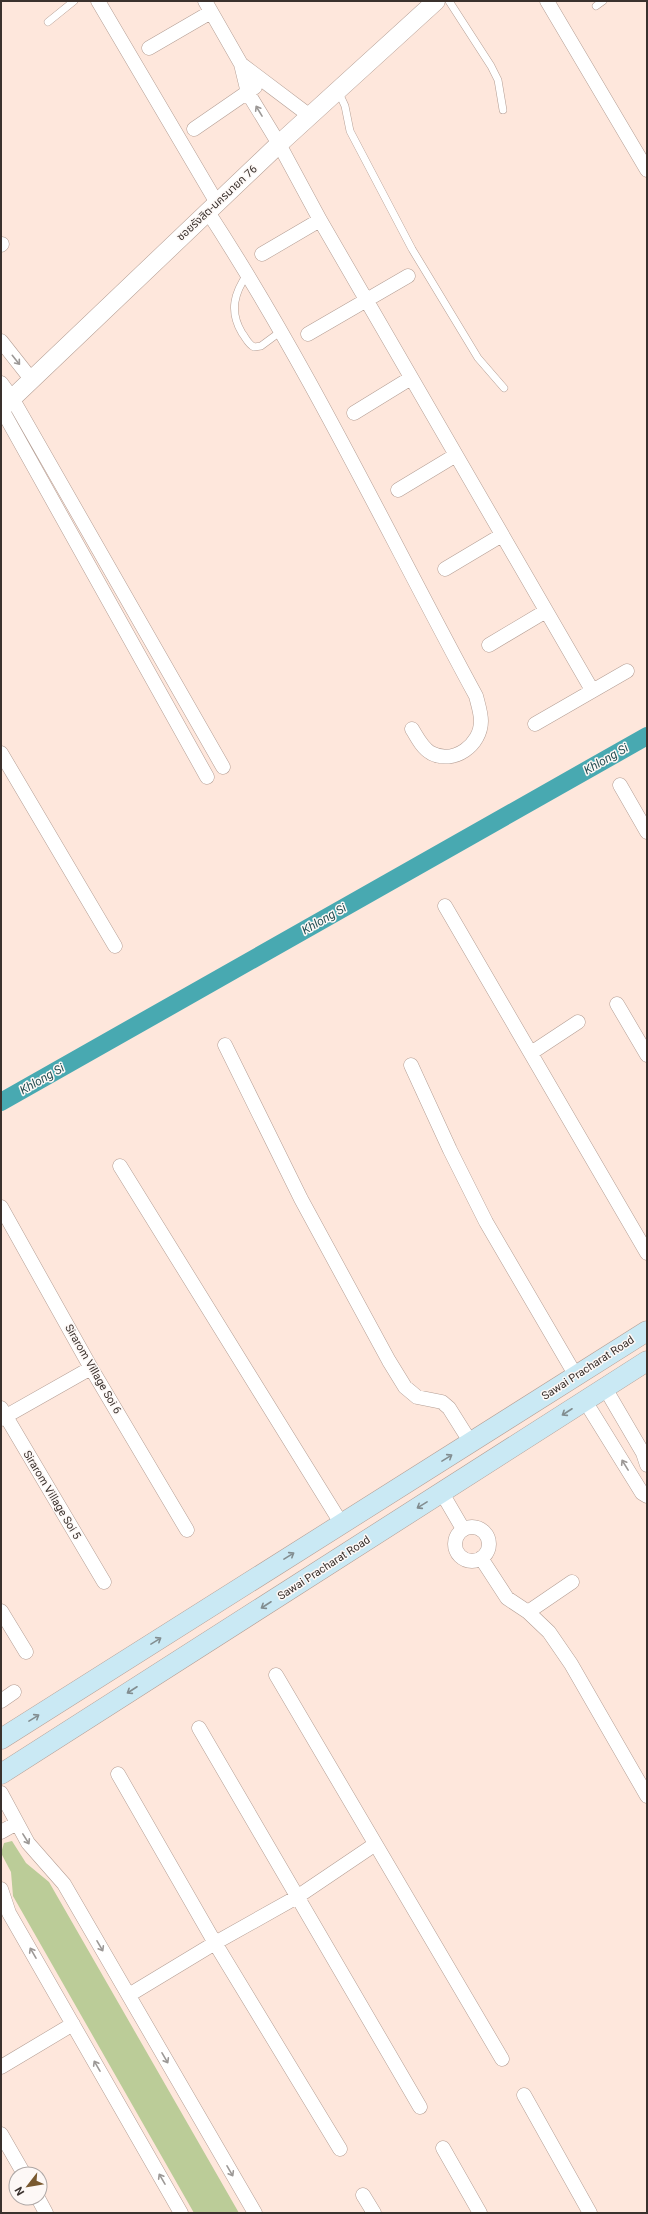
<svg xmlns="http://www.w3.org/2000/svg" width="648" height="2214" viewBox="0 0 648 2214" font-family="Roboto,'Noto Sans Thai',sans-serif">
<rect width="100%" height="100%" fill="#fee7dc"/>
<!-- green -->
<path fill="#bbcc98" d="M12,1841l14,22 23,19 190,331h-45l-181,-317 -2,-24 -10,-19 3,-10z"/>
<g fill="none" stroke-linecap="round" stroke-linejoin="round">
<!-- canal -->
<path stroke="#48a9b1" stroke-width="18" d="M1,1102l646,-366"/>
<defs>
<path id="service" d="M449,1l42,65 7,14 5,30
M596,6l7,-5
M48,22l26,-21
M338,91l7,15 5,25 62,118 66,109 26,30
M248,273c-14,20 -19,38 -6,60 4,5 6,11 12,14l7,-1 19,-14"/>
<path id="minor" d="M98,1l119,202
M205,1l36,63 7,29 31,51 41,76 272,470
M547,1l100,169
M149,48l62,-36
M241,64l69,52
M194,129l61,-42
M208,212c101,155 180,322 268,484 2,8 5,17 5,25 0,24 -27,44 -50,32 -9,-5 -14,-16 -19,-24
M1,245l1,-1
M262,254l58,-34
M308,334l100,-58
M1,341l30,38
M1,383l11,15 211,369
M1,408l206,369
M354,413l57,-35
M398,490l58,-35
M445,569l57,-34
M489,645l57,-34
M535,724l92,-53
M1,753l114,193
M620,785l27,47
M445,906l202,347
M617,1004l30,51
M225,1045l76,154 88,162 16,26 12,10 25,5 7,6 22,35
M531,1053l47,-31
M411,1065l39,85 36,72 90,154
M120,1166l221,357
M1,1207l90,161 96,162
M605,1388l38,65 4,12
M585,1401l57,92 5,3
M1,1408l103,174
M1,1419l90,-51
M442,1493l21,36
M455 1544a17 17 0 1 1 34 0a17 17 0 1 1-34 0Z
M481,1558l26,40 21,14 21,20 22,32 76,132
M1,1611l25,41
M528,1612l44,-30
M276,1675l226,384
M1,1701l13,-9
M199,1728l221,379
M118,1774l97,169 125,206
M1,1793l27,50 36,41 191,329
M1,1832l16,-9
M1,1889l8,24 172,300
M129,1995l86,-52 82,-46 77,-52
M1,2067l72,-43
M524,2095l66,118
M1,2134l23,40
M443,2148l37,65
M363,2195l11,18
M38,2198l8,15"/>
<path id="tertiary" d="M1,409l278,-265 157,-143"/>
<path id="secondary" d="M1,1739l646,-408
M1,1774l646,-413"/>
</defs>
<!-- service casing -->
<use href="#service" stroke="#b49e94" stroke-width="8"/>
<!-- minor casing -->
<use href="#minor" stroke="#b49e94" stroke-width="15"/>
<!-- tertiary casing -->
<use href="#tertiary" stroke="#b49e94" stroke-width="19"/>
<!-- secondary casing -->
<use href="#secondary" stroke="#b49e94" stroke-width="21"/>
<!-- service -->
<use href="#service" stroke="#fff" stroke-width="7"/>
<!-- minor -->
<use href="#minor" stroke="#fff" stroke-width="14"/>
<!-- tertiary -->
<use href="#tertiary" stroke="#fff" stroke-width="18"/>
<!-- secondary -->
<use href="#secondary" stroke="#cae9f4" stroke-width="20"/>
</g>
<!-- one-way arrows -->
<defs><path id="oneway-shaft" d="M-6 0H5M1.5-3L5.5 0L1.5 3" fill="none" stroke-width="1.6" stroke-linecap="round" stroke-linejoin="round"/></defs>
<g stroke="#9c9896">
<use href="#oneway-shaft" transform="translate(259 111) rotate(-121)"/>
<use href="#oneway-shaft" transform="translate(16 360) rotate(51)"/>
<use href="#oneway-shaft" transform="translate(625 1465) rotate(-122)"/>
<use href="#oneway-shaft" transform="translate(26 1839) rotate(58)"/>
<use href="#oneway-shaft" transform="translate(100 1946) rotate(60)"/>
<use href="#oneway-shaft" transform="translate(33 1953) rotate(-120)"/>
<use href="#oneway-shaft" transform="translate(165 2058) rotate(60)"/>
<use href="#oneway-shaft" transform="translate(97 2066) rotate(-120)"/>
<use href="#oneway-shaft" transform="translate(230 2171) rotate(60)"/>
<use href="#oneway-shaft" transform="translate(162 2179) rotate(-120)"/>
</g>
<g stroke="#828d90">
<use href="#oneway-shaft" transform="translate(567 1412) rotate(147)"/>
<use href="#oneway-shaft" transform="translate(447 1458) rotate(-32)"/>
<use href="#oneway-shaft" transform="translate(422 1505) rotate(148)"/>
<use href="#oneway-shaft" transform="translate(289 1556) rotate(-32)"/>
<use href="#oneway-shaft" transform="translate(266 1605) rotate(147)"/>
<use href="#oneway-shaft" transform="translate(156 1641) rotate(-32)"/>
<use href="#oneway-shaft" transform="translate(132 1690) rotate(147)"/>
<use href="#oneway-shaft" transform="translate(34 1718) rotate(-32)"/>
</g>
<g text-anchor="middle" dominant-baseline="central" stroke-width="3" stroke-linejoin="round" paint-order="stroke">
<!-- street labels -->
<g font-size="11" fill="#3a312d" stroke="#fdf8f6">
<text transform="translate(217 203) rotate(-43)">ซอยรังสิต-นครนายก 76</text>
<text transform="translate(588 1368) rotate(-33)">Sawai Pracharat Road</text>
<text transform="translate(93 1369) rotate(60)">Sirarom Village Soi 6</text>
<text transform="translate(52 1495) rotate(59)">Sirarom Village Soi 5</text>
<text transform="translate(324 1568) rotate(-33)">Sawai Pracharat Road</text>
</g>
<!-- water labels -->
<g font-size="12" font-style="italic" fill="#255054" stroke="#fdf8f6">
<text transform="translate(606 759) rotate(-30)">Khlong Si</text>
<text transform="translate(324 919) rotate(-30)">Khlong Si</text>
<text transform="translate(42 1079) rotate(-30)">Khlong Si</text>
</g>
</g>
<!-- border -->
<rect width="648" height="2214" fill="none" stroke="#3a312d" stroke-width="4"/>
<!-- north arrow -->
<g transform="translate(28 2186) rotate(239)"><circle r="19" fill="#fdf8f6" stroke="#afa8a6"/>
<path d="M0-3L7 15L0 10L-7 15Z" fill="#79592f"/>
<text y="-6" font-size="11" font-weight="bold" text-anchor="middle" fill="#3a312d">N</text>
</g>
</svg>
